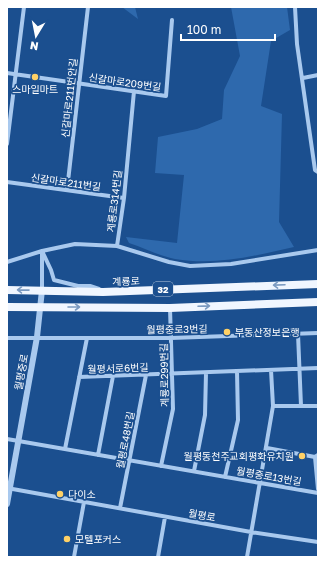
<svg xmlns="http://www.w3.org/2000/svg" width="325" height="564" viewBox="0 0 325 564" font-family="'Golos Text','Noto Sans KR',sans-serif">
<rect width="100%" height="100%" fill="#1b4f8f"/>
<!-- green -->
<path fill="#2e69ad" d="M122,7h13l3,12z
M231,7h56l3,23 -19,11 -10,65 21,8 -3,108 15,25c-40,9 -78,19 -119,12 -15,-3 -31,-11 -46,-16l-3,-6 51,6 7,-68 -29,-2 3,-36 39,-8 25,-10 2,-29 16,-34z"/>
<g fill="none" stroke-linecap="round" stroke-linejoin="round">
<!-- minor -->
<path stroke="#a9c9ee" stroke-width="4" d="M295,7l2,37 18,126 3,2
M7,73l159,23 6,-76
M303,78l15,-3
M7,144l17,-137
M7,182l117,16
M67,190l21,-183
M117,246l7,-48 10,-107
M42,251l9,19 3,10 24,6h12l9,3
M42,253v37
M7,262l35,-11 33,-7 42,2 52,16 21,4 41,-2 87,-14
M298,334l3,72
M7,338h164l147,-5
M79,377l239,-9
M273,406h45
M7,439l311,54
M267,448l48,9 3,-2
M65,449l22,-111
M98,455l15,-79
M315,457l3,32
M161,466l12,-57 -3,-101
M194,471l11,-56 1,-42
M225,477l13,-57 -1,-49
M7,488l244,44 67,10
M120,508l26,-133
M74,557l10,-55
M158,557l7,-40
M247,557l26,-151 -2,-36"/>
<!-- tertiary -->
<path stroke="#a9c9ee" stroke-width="6" d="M7,504l30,-167 5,-47"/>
<!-- primary -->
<path stroke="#f0f6ff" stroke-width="8" d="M7,290l96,2 215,-8
M7,307l163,1 148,-6"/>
</g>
<!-- one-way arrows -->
<defs><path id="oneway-shaft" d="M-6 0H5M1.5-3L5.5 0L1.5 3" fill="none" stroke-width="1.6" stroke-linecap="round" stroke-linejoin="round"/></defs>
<g stroke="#7b9ac1">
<use href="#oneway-shaft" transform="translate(279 285) rotate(178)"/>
<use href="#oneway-shaft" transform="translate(23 290) rotate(-179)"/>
<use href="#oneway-shaft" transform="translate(204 306) rotate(-2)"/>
<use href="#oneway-shaft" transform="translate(74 307)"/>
</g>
<!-- markers -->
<g fill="#ffd166" stroke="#1b4f8f" stroke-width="1.5">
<circle cx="35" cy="77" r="4"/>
<circle cx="227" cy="332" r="4"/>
<circle cx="302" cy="456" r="4"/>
<circle cx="60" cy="494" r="4"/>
<circle cx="67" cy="539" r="4"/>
</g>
<g text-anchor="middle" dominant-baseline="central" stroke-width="3.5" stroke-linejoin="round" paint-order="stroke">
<!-- shield labels -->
<rect fill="#1b4f8f" stroke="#bbcadd" stroke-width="1" x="153" y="282" width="20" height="14" rx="3"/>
<g font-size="9" font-weight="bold" fill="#fff">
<text x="163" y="289">32</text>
</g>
<!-- street labels -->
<g font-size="10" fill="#fff" stroke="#1b4f8f">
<text transform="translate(125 82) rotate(8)">신갈마로209번길</text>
<text transform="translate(69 98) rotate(-84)">신갈마로211번안길</text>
<text transform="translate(66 182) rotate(8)">신갈마로211번길</text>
<text transform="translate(114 201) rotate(-83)">계룡로314번길</text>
<text transform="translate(126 281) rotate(-2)">계룡로</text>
<text transform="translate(177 329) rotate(-1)">월평중로3번길</text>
<text transform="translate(118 368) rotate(-2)">월평서로6번길</text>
<text transform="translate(21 372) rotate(-80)">월평중로</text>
<text transform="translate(164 375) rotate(-91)">계룡로299번길</text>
<text transform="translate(125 440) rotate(-79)">월평로48번길</text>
<text transform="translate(269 476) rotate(10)">월평중로13번길</text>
<text transform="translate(202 515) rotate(10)">월평로</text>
</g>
<!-- poi labels -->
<g font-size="10" fill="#fff" stroke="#1b4f8f" text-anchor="start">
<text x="35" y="89" text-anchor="middle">스마일마트</text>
<text x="235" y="332">부동산정보은행</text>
<text x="294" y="456" text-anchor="end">월평동천주교회평화유치원</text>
<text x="68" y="494">다이소</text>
<text x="75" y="539">모텔포커스</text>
</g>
</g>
<!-- border -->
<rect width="325" height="564" fill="none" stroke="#ffffff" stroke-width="16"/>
<!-- north arrow -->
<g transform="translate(36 36) rotate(190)" stroke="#1b4f8f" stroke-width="3" paint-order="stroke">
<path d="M0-3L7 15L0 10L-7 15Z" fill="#ffffff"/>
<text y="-6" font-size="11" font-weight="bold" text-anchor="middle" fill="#ffffff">N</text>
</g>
<!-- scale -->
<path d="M181 34v6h94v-6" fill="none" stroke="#ffffff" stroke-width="2"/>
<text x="187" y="34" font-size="12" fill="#ffffff" stroke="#1b4f8f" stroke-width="3" paint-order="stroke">100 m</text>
</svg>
